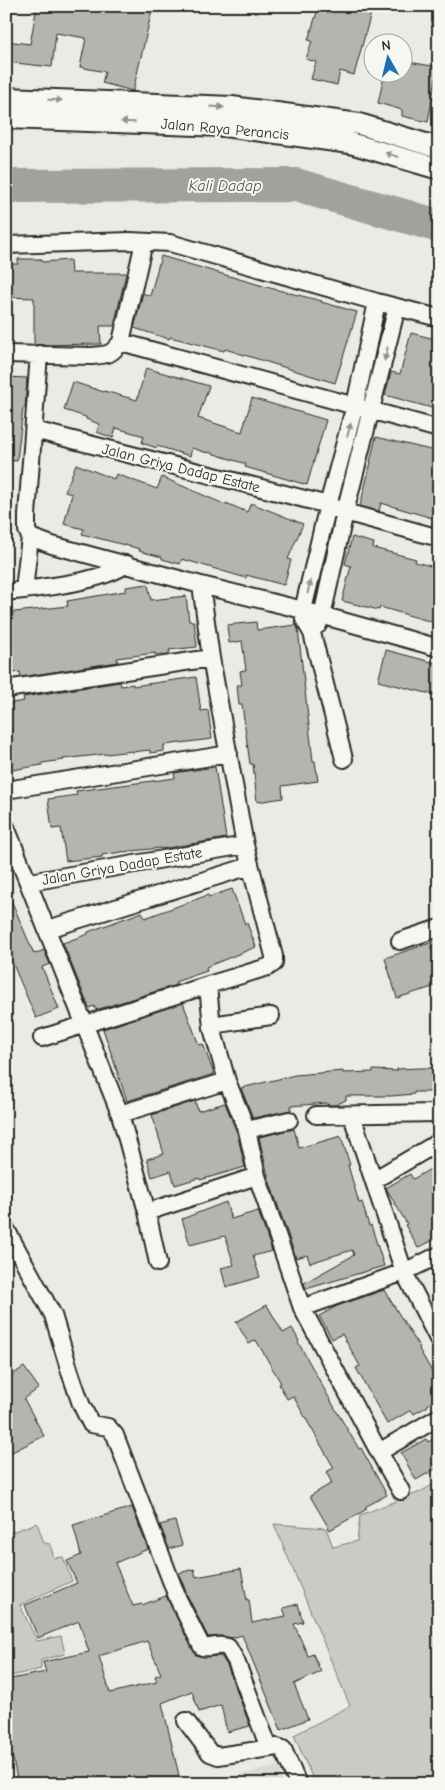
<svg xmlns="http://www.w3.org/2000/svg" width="445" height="1790" viewBox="0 0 445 1790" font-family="'Comic Neue',sans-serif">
<rect width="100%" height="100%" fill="#eaeae6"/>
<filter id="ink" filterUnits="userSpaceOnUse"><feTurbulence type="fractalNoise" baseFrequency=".02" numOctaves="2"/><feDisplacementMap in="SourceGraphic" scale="10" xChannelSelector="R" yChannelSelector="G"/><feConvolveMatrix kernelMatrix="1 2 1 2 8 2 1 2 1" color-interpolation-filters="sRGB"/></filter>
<g filter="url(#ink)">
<!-- built -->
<path fill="#dadad6" d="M279,1766l4,18h-87z"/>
<!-- green -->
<path fill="#cacac7" stroke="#7a7a79" d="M439,1481v303h-124l-21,-49 56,-29 -76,-182 52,4 7,19 24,-6 3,-26 60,-23z
M37,1523l7,20 6,1 4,14 9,-1 9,24 -52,24 17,36 24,-5 4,18 -24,6v9l-35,8v-143z"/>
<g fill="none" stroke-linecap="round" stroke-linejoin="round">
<!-- river -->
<path stroke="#a1a19e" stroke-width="34" d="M6,186l290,-1 143,41"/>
</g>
<!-- building -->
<path fill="#b4b4b1" stroke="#2b2b2b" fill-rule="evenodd" d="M37,6h116l-20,85 -31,-8 3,-11 -25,-5 6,-29 -30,-5 -4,34 -46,-5v-21l24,3z
M319,6h54l-19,69 -14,-4 -3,14 -26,-6 5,-17 -10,-3 6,-18 -4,-1z
M402,61l36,6 -10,55 -26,-6v-6l-24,-7 7,-31h17z
M161,256l109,32 52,13 -1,1 36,10 -22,71 -110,-34 -1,2 -54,-14 -1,2 -35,-11 9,-35 7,3z
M18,259h24v3l28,-2 1,13h55l-12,53h-14l1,18 -67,1v-47l-28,-1v-33h12z
M411,333l28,7v70l-54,-15 6,-23 9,2z
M146,368l63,18 -11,32 44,14 10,-34 74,22 -19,65 -62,-18 1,-3 -38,-12 -1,1 -15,-5 -2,8 -33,-10v2l-15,-5 2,-7 -28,-8 -3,10 -16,-6 2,-8 -13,-5v-2l-22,-7 9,-28 31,10v-1l33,9z
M6,377l21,1 -2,30h-2l-6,53 -11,-1z
M376,437l63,15v68l-58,-17 -2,8 -19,-5 11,-44h-1z
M76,464l38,15 2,-5 41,15 5,-12 64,28v-2l21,9 4,-9 52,21 -15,35 3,1 -7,25 -38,-10v3l-64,-19 -2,5 -18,-5v-2l-23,-6 1,-2 -58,-15 2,-5 -20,-5 8,-30 -7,-2z
M352,537l22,6 -1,5 43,11 -1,3 24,6 -8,34 8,3v19l-59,-17 -1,3 -37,-9 9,-35 -6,-2z
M148,584l3,16 35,-4 3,25h5l3,26 -28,3 1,3 -15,2v-2l-38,5 1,4 -97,15 -1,-5 -14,2v-26l5,-1 -5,-34 62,-7 -1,-5 59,-10v-4z
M256,622l1,8 39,-5 2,4 15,132h2l3,20 -36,5 1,12 -26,4 -4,-38h-3l-8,-59h-3l-2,-20h5l-2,-14 6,-1 -4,-29 -13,2 -2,-18z
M386,650l53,14v32l-61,-15z
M196,677l5,34 7,-1 4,29 -48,6v6l-14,2v-3l-18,2v-1l-69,8 1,1 -22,3v2l-36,6v-67l18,-3 -1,-4 97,-15 1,4 12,-2v2z
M215,767l11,71 -65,11v-1l-40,4 -19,3v2l-36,4 -5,-33 -9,1 -4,-30 29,-4 -1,-4 99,-13 -1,-5z
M6,888l28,66 10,-4 6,14 -8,3 17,42 -23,9 -30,-70z
M232,889l13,35 2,-1 9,24 -50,20 1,4 -32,11 1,3 -80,25 -2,-4 -5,2 -26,-65 25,-9v-2l54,-20 3,6 63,-23 1,2z
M439,940v45l-42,13 -12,-40z
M183,1003l16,42 4,-1 11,30 -87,27 -24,-72z
M419,1068h20v24h-25v2l-23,2h-45v4l-11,5h-8v-2l-36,3v4l-38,8 -12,-30 54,-13 48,-4v2l30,-1v-2l24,1v-2z
M195,1101l3,10 27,-8 12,30 8,34 -45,13 -1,-2 -24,7 -4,-14 -19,6 -5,-18 17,-5 -12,-39z
M294,1129l5,19 42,-12 9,29h-2l11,38 3,-1 7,24 2,-1 13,41 -78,23 -2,-6 50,-28 -2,-5 -42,13 -3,-8 -11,3 -27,-78 -10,-43z
M439,1164v73l-21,11 -13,-23 2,-1 -21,-36 24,-14 3,5z
M226,1202l5,17 27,-8 14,40 -19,5 7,21 -34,10 -5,-19 13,-3 -9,-29 -35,9 -8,-26z
M384,1290l36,58 -1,1 20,35v14l-12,7 1,1 -14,8 -3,-4 -24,14 -31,-56 4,-2 -18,-32 -10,5 -13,-23 18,-10z
M267,1305l16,28 9,-5 7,13 -1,1 39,70 22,37 2,-1 26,47 -22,12 2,2 -37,21 -20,-34 22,-13 -6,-11 8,-4 -41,-72 -6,3 -8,-15 2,-1 -25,-43 -7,4 -13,-22z
M24,1367l15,21 -15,11 20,37 -38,19v-76z
M439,1436v31l-23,13 -15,-27 25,-14 2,3z
M132,1507l16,42 -33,14 18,43 9,-2v1l24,-9 30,59 9,2 16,-1 6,9 23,61 -23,6 -6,-27 -22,7 -7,-21 -30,12 19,81h-163l-12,-59v-45l40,-8 -3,-10 46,-10 -10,-31 -41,17 -13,-33 52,-22 -10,-22 14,-6 -8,-30zM147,1641l14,33 -6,2 2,6 -47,11 -11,-37z
M175,1521l7,24 -13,4 -9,-24z
M194,1569l2,8 45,-8 6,31h2l3,23 34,-7 -3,-8 15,-4 5,18 -9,2 14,32 5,-2 8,18 -27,12 14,35 -27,11 -39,-95 -10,3 -11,-2 -13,1 -21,-42 -8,-22z"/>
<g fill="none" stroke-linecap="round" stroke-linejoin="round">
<defs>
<path id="minor" d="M6,245l124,-4 40,2 207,59 62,16
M121,342l318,87
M6,354l85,2c17,-1 20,-1 30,-14l23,-100
M39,354l-12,161v15l3,7 22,8 149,40 102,25 136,38
M34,430l294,75 17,7 94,26
M201,585l10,73 34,187 29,111v7l-6,4 -60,18 4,43 15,53 20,49 10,46 45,132 102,-36 35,-17
M24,590l6,-53
M6,592c34,-4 93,-9 121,-28
M318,625l4,-9 23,-104 52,-205
M6,689l205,-31
M344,759l-32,-126 -8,-14 -1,-9 25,-105 27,-100 22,-103
M6,790l223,-36
M6,827l114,287 27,98 11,51
M30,882l215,-37
M48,929l202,-63
M400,941l39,-13
M212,1025l59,-9
M42,1038l166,-53
M120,1114l107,-33
M316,1115l123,-2
M352,1116l52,156 35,69
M247,1130l42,-10
M374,1180l65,-38
M147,1212l110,-36
M6,1229l47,86 17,57 11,32 10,20 17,3 7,8 63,164 24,48c9,2 14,-4 26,0l8,14 33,87
M302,1308l77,144 60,-35
M379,1452l22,39
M186,1721l24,32 8,3 59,-9 6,2 15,35"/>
<path id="tertiary" d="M6,98l226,9 127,17 80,24
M6,118l218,8 126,17 89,26"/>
</defs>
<!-- minor casing -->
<use href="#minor" stroke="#2b2b2b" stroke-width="20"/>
<!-- tertiary casing -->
<use href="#tertiary" stroke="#2b2b2b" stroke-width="24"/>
<!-- minor -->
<use href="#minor" stroke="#f6f6f2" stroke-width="16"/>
<!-- tertiary -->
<use href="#tertiary" stroke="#f6f6f2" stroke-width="20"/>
</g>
<!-- one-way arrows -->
<defs><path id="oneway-solid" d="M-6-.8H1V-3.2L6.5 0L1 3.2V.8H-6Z" transform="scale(1.25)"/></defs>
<g fill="#90908e">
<use href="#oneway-solid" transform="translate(55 100) rotate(2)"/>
<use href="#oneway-solid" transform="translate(217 107) rotate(3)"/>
<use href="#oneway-solid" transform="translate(128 122) rotate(-178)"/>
<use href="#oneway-solid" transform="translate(392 155) rotate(-163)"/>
<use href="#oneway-solid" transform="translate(386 354) rotate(104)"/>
<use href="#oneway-solid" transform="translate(349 430) rotate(-75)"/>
<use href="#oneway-solid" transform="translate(309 587) rotate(-77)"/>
</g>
</g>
<g text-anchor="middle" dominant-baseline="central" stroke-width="4" stroke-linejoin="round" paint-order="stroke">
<!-- street labels -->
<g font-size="15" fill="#2b2b2b" stroke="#f6f6f2">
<text transform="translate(225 129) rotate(5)">Jalan Raya Perancis</text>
<text transform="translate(181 468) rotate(14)">Jalan Griya Dadap Estate</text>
<text transform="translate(122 866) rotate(-10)">Jalan Griya Dadap Estate</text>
</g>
<!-- water labels -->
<g font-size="16" font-style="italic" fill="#545453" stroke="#f6f6f2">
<text x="225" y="186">Kali Dadap</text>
</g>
</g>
<!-- margin -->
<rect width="445" height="1790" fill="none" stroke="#f6f6f2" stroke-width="25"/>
<rect x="12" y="12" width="420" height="1765" fill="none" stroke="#2b2b2b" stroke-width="2" filter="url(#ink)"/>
<!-- north arrow -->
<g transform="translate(388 58) rotate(352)"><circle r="24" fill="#f6f6f2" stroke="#a5a5a2"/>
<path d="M0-4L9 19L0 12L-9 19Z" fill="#1f6fb2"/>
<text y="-8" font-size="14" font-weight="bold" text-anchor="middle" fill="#2b2b2b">N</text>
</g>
</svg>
